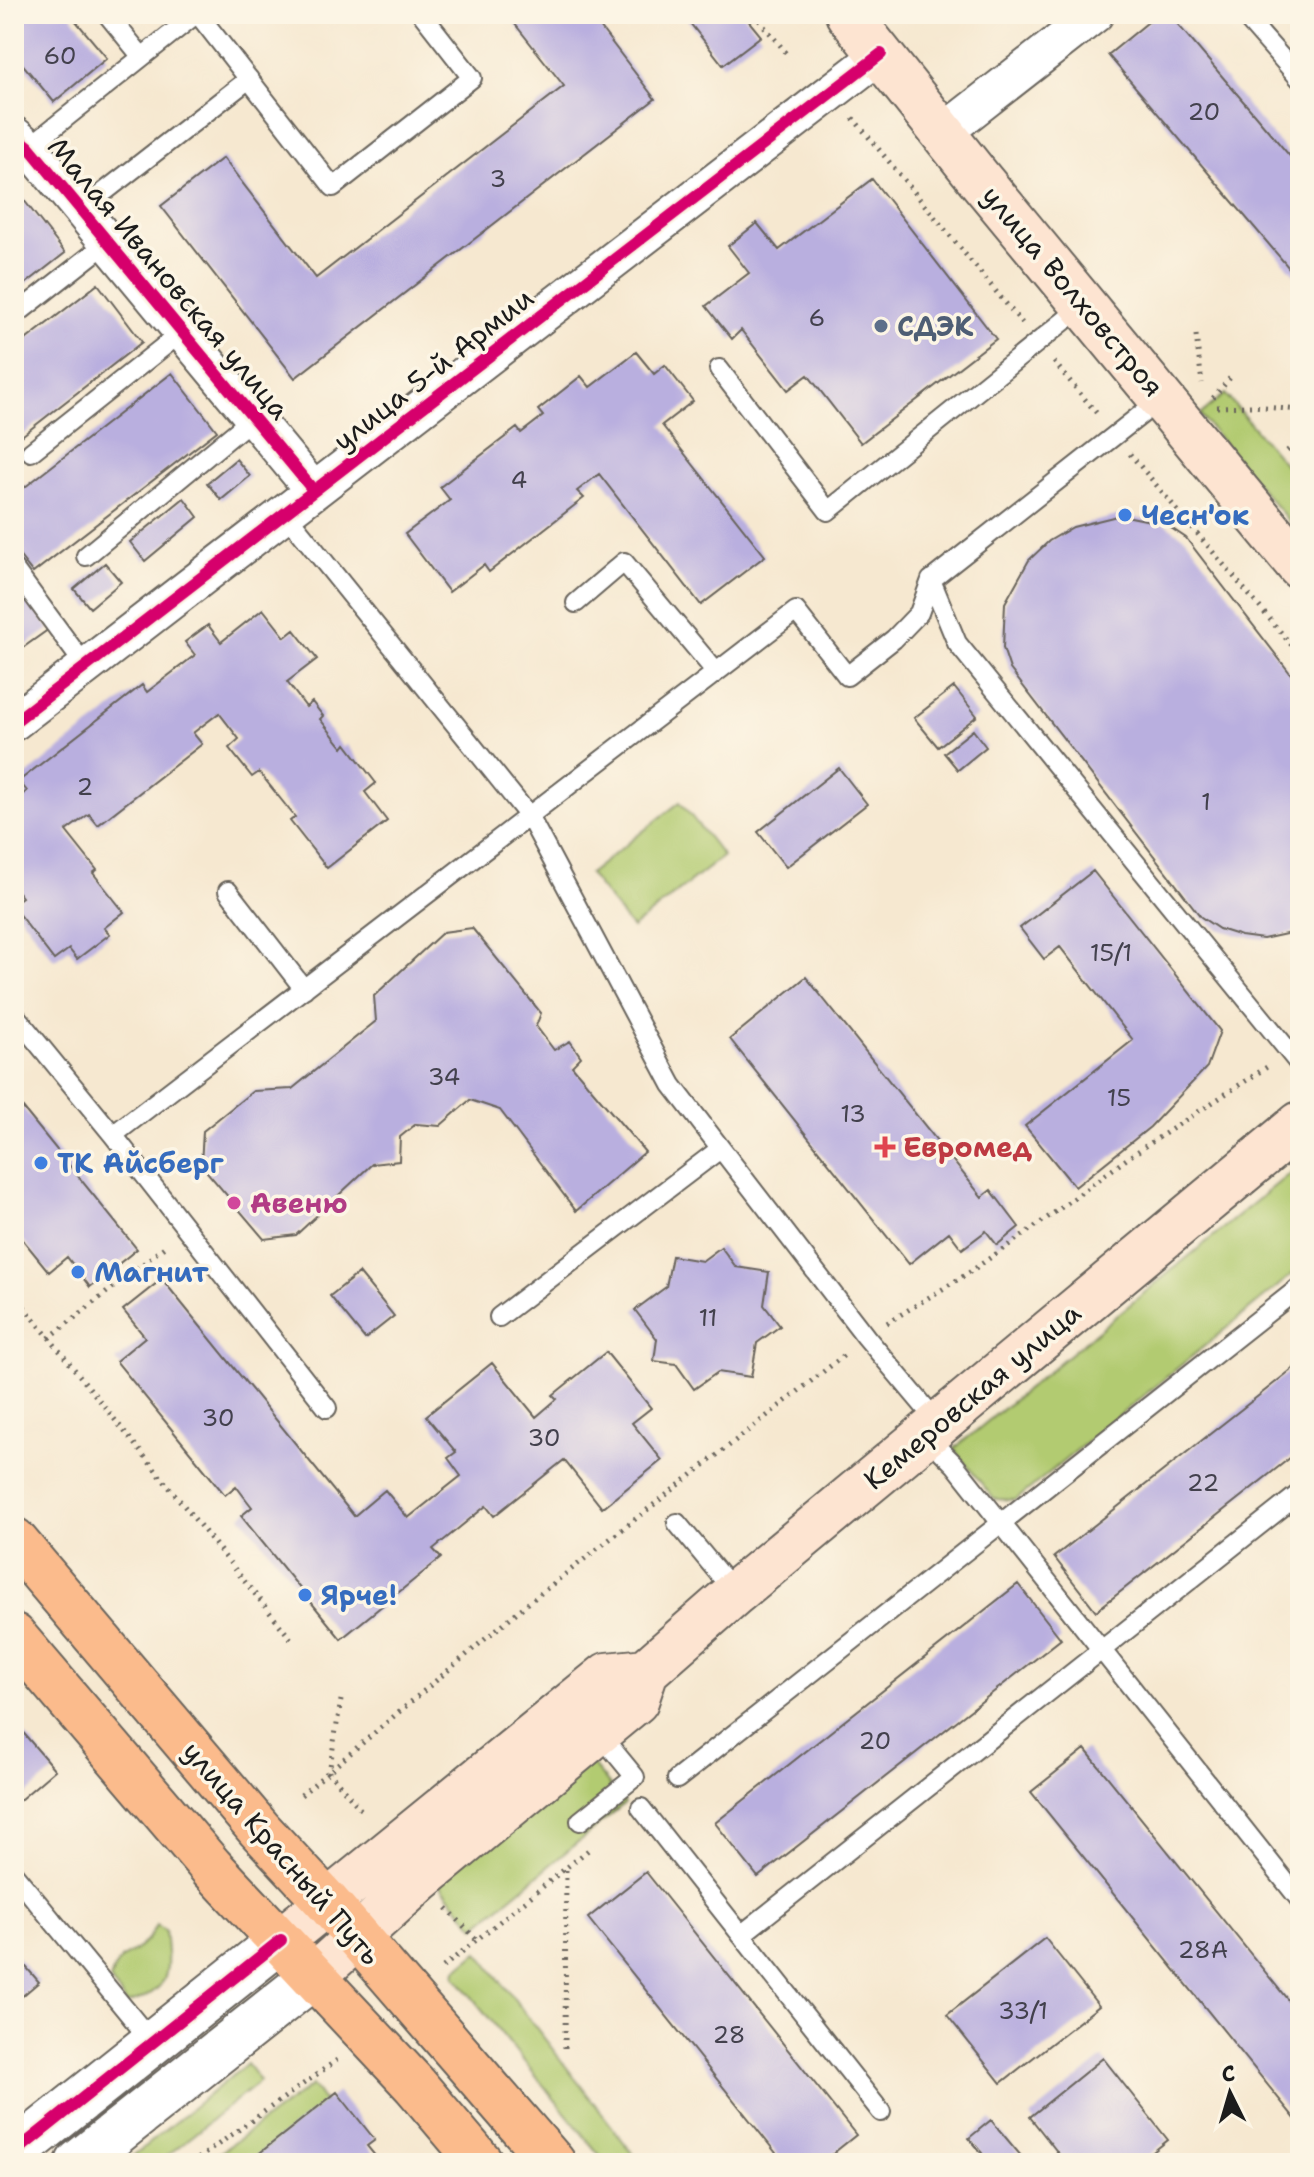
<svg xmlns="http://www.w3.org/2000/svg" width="1314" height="2177" viewBox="0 0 1314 2177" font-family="'Shantell Sans',sans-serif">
<rect width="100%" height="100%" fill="#fcf5e5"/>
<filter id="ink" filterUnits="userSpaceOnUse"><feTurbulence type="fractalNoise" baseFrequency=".0125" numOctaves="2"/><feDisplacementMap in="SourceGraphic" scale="16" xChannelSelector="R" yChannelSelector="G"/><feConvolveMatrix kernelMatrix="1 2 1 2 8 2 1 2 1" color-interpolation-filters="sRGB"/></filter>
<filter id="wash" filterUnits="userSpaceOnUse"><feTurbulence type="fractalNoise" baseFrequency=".006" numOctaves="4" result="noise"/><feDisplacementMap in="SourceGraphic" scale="32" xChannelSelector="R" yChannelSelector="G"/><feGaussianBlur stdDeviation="1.8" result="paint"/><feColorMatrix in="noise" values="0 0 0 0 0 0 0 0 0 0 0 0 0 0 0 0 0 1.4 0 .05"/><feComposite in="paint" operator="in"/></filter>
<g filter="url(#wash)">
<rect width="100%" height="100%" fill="#f6e8d0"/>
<!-- green -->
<path fill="#b2cb71" stroke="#677446" stroke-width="2" d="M1225,394l75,88v53l-100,-120z
M680,802l43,54 -91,72 -43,-54z
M1300,1165v103l-284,232 -22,-1 -40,-50z
M586,1757l39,46 -150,124 -38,-46z
M156,1925l9,5c4,41 8,60 -38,74l-17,-24c8,-27 18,-21 35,-38 5,-4 8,-12 11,-17z
M478,1952l162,211h-34l-151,-187 1,-6z
M247,2064l13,17 -102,82h-34z
M312,2085l17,23 -74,55h-49z"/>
<g id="blocks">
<!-- building -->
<path fill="#b9afdf" d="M14,14h56l37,44 -53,44 -40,-48z
M507,14h83l65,85 -360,279 -134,-172 62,-48 93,120 248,-192z
M683,14h60l18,22 -38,29z
M1158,14h11l131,154v113l-192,-226z
M872,179l124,160 -135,104 -53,-68 -20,15 -47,-60 -9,9 -26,-33 43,-33 -21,-27 29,-23 22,27z
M20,195l45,58 -51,40v-93z
M98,284l44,58 -128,100v-93z
M636,352l18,22 11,-9 28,36 -31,24 103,131 -64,49 -102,-131 -22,17 7,7 -95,74 -5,-7 -35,27 -44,-58 45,-34 -10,-13 77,-59 4,5 22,-17 -5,-6 43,-34 9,11z
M172,373l45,58 -184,142 -19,-24v-65l6,7z
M236,459l14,17 -29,24 -14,-17z
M184,498l14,19 -53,44 -15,-19z
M1121,515l44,9 21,14 114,148v245l-37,8 -22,-3 -22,-7 -18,-12 -191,-248 -7,-21 2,-45 24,-43 20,-19 24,-14z
M105,563l16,19 -31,26 -16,-19z
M14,580l35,49 -35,25z
M263,609l22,28 9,-7 23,29 -30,23 19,25 6,-5 11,14 -3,3 23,29 3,-4 30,39 -11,9 22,29 -60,47 -37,-47 5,-4 -36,-45 -7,5 -23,-29 10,-9 -20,-26 -26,20 9,11 -104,81 -9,-11 -23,17 31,39 -4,3 31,39 -20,16 6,6 -33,25 -8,-10 -15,11 -40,-52v-5l8,-6 -8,-10v-86l13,-10 -8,-10 123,-96 5,7 48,-37 -10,-13 23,-17 13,17z
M954,687l23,29 -39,31 -24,-29z
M973,730l13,17 -28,23 -14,-17z
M839,768l28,36 -81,63 -28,-35z
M1093,871l127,160 -13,36 -57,60 -75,60 -50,-61 108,-86 -73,-93 -16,12 -24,-31z
M472,928l69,85 -5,13 18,24 16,-9 11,16 -9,9 73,86 -69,59 -76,-101 -30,-10 -30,26 -24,-2 -16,13 -1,24 -27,3 -76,71 -32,4 -63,-74 2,-34 50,-40 39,-2 84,-68 -2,-25 69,-64z
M806,977l176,220 9,-7 28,37 -22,18 -11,-14 -24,18 -13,-17 -40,32 -179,-225z
M14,1097l123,152 -47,38 -23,-30 -18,15 -35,-43z
M721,1247l15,20 33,5 -5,33 16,21 -23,17 -6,34 -33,-5 -24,17 -18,-25 -22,-3 3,-22 -22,-29 31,-23 6,-31 30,5z
M359,1273l35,43 -29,23 -35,-43z
M162,1279l192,237 31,-26 23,28 53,-42 -13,-18 8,-6 -30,-36 66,-53 44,54 21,-18 -4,-4 53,-43 45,56 -19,15 30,37 -60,48 -38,-48 -70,56 -8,-10 -53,43 8,9 -100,81 -100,-123 11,-9 -7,-9 -9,-12 -11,9 -109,-134 29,-24 -22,-27z
M1300,1363v87l-204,161 -42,-54z
M1018,1584l43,55 -303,238 -43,-54z
M14,1722l41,48 -41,35z
M1085,1749l215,266v110l-269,-333z
M646,1872l210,263 -35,28h-37l-196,-245z
M1045,1938l54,68 -98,77 -54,-68z
M14,1953l25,29 -25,21z
M1103,2058l65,82 -29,23h-73l-36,-46z
M337,2092l38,48 -8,6 14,17h-134z
M991,2120l36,43h-57l12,-10 -13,-15z"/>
</g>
</g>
<g filter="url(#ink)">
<use href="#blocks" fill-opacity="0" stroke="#68635b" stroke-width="2"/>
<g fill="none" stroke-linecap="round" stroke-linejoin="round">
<defs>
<path id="service" d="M107,14l35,43
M198,14l135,173 139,-109 -50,-64
M1243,14l57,65
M14,159l182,-145
M81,210l168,-131
M14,316l94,-74
M719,369l109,142 256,-206
M1161,399l-230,181 26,63 343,422
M31,452l151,-120
M285,513l244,303 143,269 194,252 73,87
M86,556l167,-138
M14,569l72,98
M576,603l48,-41 92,110
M228,891l76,98
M14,1014l99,121 214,273
M113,1135l683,-524 51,65 47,-37 25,-26 12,-33
M499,1317l221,-168
M926,1436l29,29 345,435
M677,1523l58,70
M677,1779l623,-492
M641,1808l240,304
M580,1821l55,-44 -37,-45
M14,1874l138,168
M741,1935l559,-442"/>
<path id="minor" d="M944,132l151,-118
M14,135l15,12 285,344
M14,722l867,-668"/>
<path id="tertiary" d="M14,2153l267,-213
M78,2163l236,-187"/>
<path id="secondary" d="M848,14l129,162 323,391
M281,1940l326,-265 39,-4
M314,1976l107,-97 215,-178 10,-30 89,-78 565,-469"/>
<path id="primary" d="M14,1540l245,289 68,73 226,261
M14,1636l197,231 204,218 66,78"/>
</defs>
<!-- service casing -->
<use href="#service" stroke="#68635b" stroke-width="22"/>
<!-- minor casing -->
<use href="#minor" stroke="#68635b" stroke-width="40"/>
<!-- tertiary casing -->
<use href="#tertiary" stroke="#68635b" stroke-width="48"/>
<!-- secondary casing -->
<use href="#secondary" stroke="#68635b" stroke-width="48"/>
<!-- primary casing -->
<use href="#primary" stroke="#68635b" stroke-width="48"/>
<!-- path -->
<path stroke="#68635b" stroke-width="5" stroke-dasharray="2 6" stroke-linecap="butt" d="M754,14l35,42
M1016,14l10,12
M853,118l169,205
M1196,335l6,48
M1054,362l45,54
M1213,398l17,-20
M1217,407l35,-1 48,4
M1287,451l13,-11
M1130,454l170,201
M14,1294l277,345
M887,1323l80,-49 76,-53 89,-66 138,-90
M49,1338l119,-94
M341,1700l-12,72 32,38
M301,1795l216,-183 330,-259
M447,1908l29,31
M443,1967l149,-120
M565,2048l1,-181
M192,2163l145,-103"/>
<!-- service -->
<use href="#service" stroke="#fff" stroke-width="18"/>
<!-- minor -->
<use href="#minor" stroke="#fff" stroke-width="36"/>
<!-- tertiary -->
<use href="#tertiary" stroke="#fff" stroke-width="44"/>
<!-- secondary -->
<use href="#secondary" stroke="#fde4d1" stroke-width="44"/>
<!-- primary -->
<use href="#primary" stroke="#fbbb8c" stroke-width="44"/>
<defs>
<path id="cycleway" d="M14,135l15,12 285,344
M14,722l867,-668
M14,2153l267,-213"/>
</defs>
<!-- cycleway casing -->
<use href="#cycleway" stroke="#fcf5e5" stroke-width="17"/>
<!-- cycleway -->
<use href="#cycleway" stroke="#d6006c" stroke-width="12"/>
</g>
</g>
<!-- markers -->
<circle fill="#5c6f8a" stroke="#fcf5e5" stroke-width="3" cx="881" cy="326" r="8"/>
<g fill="#3f7fe0" stroke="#fcf5e5" stroke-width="3">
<circle cx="1125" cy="515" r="8"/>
<circle cx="41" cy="1163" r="8"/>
<circle cx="78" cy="1272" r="8"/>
<circle cx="305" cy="1595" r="8"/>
</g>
<path fill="#e0444e" stroke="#fcf5e5" stroke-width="3" d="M881 1135h8v8h8v8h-8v8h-8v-8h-8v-8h8z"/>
<circle fill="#d1479c" stroke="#fcf5e5" stroke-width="3" cx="234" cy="1203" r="8"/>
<g text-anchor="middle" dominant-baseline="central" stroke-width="7" stroke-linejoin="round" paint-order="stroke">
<!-- number labels -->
<g font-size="24" fill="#43414d">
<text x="60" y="56">60</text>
<text x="1204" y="112">20</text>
<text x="498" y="179">3</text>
<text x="817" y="318">6</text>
<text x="519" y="480">4</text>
<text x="85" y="787">2</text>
<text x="1206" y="802">1</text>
<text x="1111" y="953">15/1</text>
<text x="444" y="1077">34</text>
<text x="1119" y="1098">15</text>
<text x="853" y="1114">13</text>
<text x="708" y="1318">11</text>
<text x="218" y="1418">30</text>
<text x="544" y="1438">30</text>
<text x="1203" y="1483">22</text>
<text x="875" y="1741">20</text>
<text x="1203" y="1950">28А</text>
<text x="1023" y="2011">33/1</text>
<text x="729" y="2035">28</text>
</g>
<!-- street labels -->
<g font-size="28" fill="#1c1c1c" stroke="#fcf5e5">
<text transform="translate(169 278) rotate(50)">Малая Ивановская улица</text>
<text transform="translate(1073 291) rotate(50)">улица Волховстроя</text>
<text transform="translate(433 369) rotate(-38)">улица 5-й Армии</text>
<text transform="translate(972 1396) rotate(-40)">Кемеровская улица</text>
<text transform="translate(282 1853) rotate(49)">улица Красный Путь</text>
</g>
<!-- service labels -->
<g font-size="28" font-weight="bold" fill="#4e5e75" stroke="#fcf5e5" text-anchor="start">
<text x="897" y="326">СДЭК</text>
</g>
<!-- shop labels -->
<g font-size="28" font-weight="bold" fill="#366cbe" stroke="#fcf5e5" text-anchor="start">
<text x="1141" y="515">Чесн'ок</text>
<text x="57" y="1163">ТК Айсберг</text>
<text x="94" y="1272">Магнит</text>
<text x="321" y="1595">Ярче!</text>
</g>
<!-- health labels -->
<g font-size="28" font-weight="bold" fill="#be3a42" stroke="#fcf5e5" text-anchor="start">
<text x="903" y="1147">Евромед</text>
</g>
<!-- hotel labels -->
<g font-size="28" font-weight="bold" fill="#b23c85" stroke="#fcf5e5" text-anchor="start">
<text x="250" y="1203">Авеню</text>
</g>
</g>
<!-- margin -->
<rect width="1314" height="2177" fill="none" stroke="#fcf5e5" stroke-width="48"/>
<!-- north arrow -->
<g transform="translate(1230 2093) rotate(355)" stroke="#fcf5e5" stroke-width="6" paint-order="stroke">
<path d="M0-6L14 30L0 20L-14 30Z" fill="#1c1c1c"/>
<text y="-12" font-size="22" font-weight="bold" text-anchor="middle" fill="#1c1c1c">С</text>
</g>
</svg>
